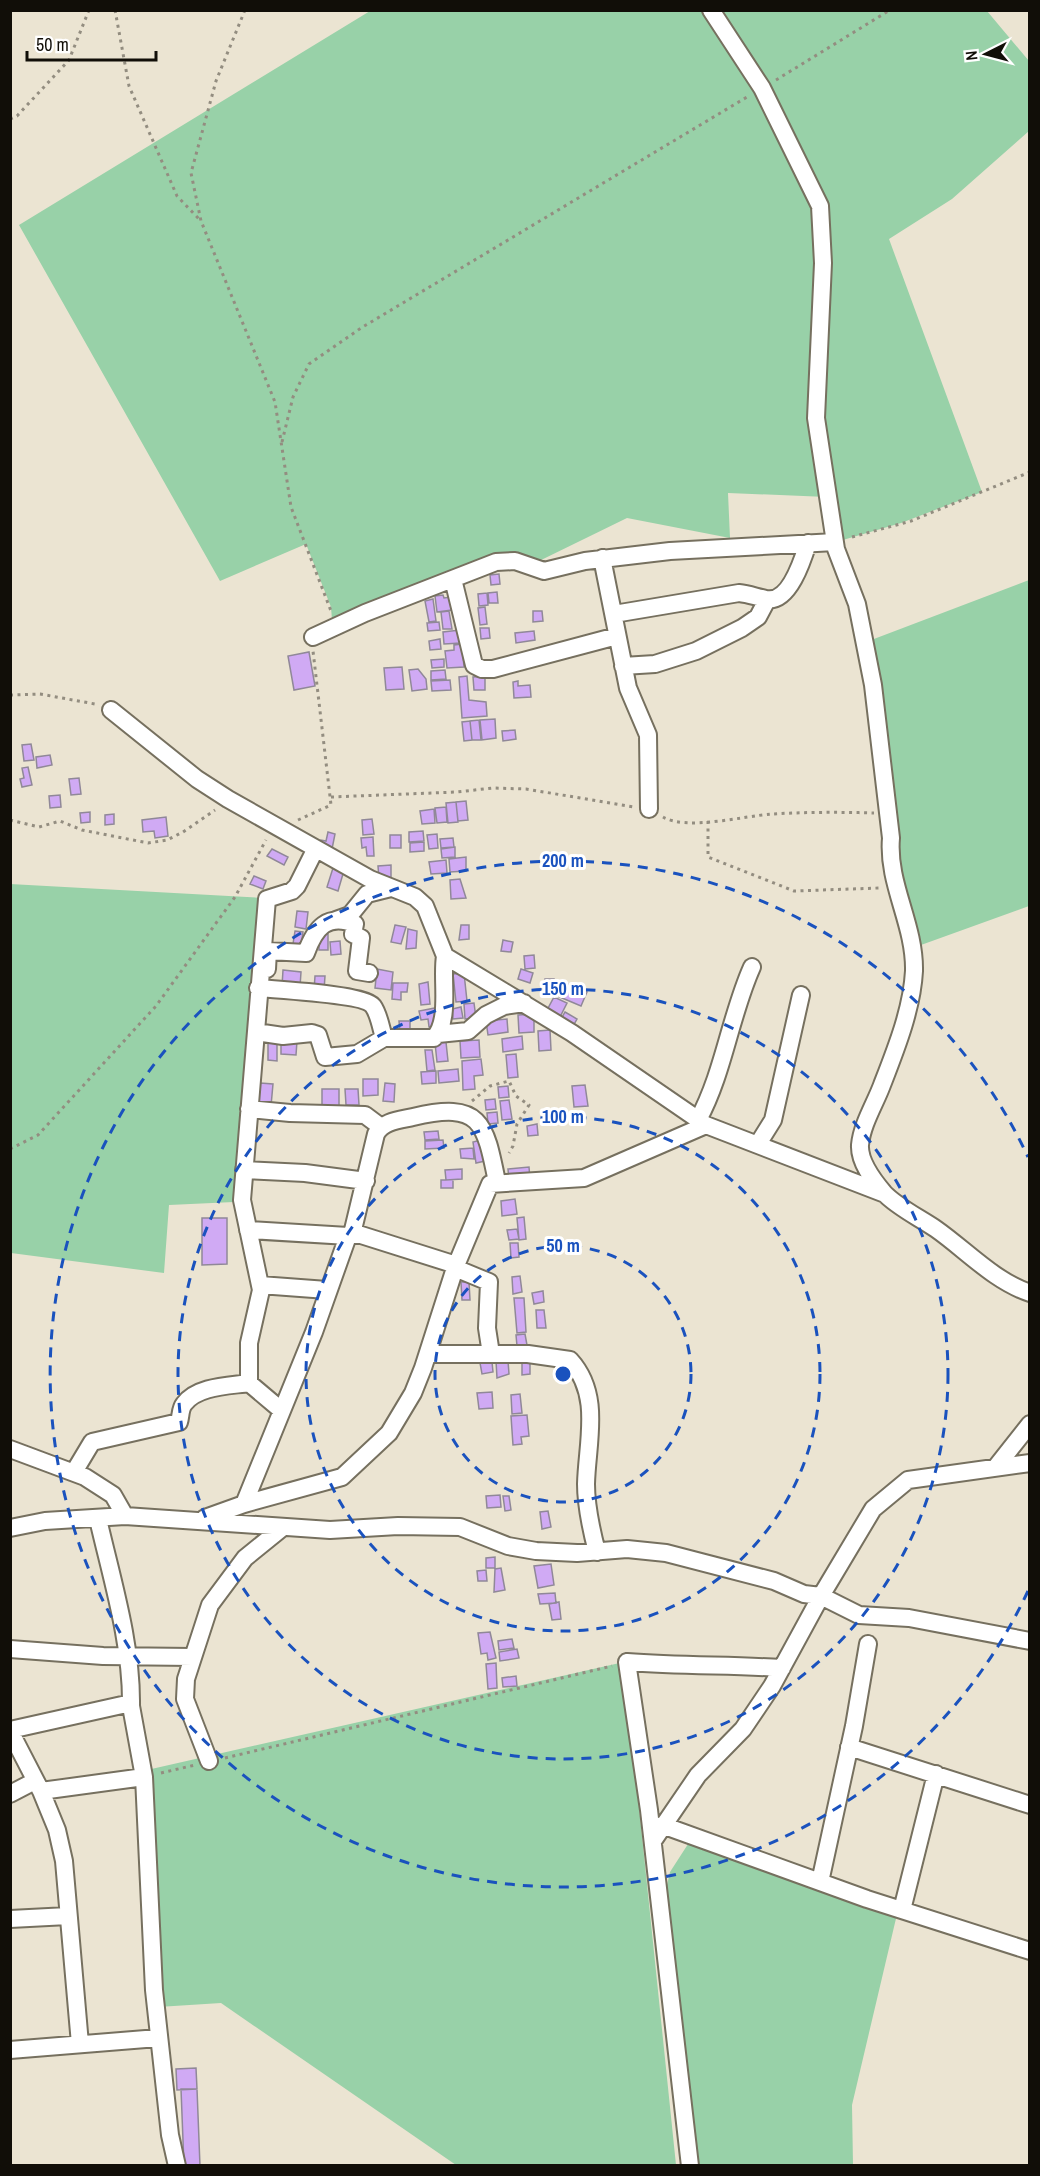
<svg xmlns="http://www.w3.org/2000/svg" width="1040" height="2176" viewBox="0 0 1040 2176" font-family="'Archivo Narrow',sans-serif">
<rect width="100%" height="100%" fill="#ebe4d2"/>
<!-- green -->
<path fill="#98d1a8" d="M370,11h617l42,50v70l-77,68 -63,40 93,253 -81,31 -65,19 -9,-45 -99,-4 2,45 -103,-20 -92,45 -41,3 -162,54 -1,-13 -25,-63 -86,37 -201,-356z
M1029,580v326l-108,39 -23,-56 -32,-247z
M10,884l254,14 -30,304 -65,3 -5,68 -153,-20z
M624,1662l52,503h-220l-235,-162 -63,4 -11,-237z
M690,1841l208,69 -46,195 1,60h-157l-32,-267 6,-26z"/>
<!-- building -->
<path fill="#d0aaf4" stroke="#908898" stroke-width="1.5" d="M499,574l1,10 -9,1 -1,-10z
M497,592l1,11h-9l-1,-10z
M487,593l1,12 -9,1 -1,-12z
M443,595l1,3 7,-1 1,13 -15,2 -2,-16z
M433,599l3,22 -7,1 -4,-21z
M485,607l2,17 -7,1 -2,-17z
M449,611l3,18h-9l-2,-17z
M533,611h9l1,10 -10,1z
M439,622l1,8 -12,1 -1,-8z
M480,628h9l1,10 -9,1z
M460,630l1,13 -17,1 -1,-12z
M534,631l1,9 -19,3 -1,-10z
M440,639l1,10 -11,1 -1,-9z
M462,644l2,23 -17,1 -2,-17 9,-1v-5z
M309,652l6,34 -21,4 -6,-34z
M444,659v8l-12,1 -1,-8z
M402,667l2,22 -18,1 -2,-22z
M418,669l8,10 1,10 -15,2 -3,-21z
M445,670l1,9 -15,1v-9z
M467,676l2,24 17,2 1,14 -25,2 -3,-41z
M485,676v14h-11l-1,-13z
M450,680l1,10 -19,1 -1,-10z
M518,681v5l12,-1 1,12 -17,1 -1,-16z
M495,719l1,19 -14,2 -2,-20z
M479,720l2,20h-9l-2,-19z
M470,721l2,19 -8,1 -2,-19z
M515,730l1,9 -13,2 -1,-10z
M31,744l3,16 -10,1 -2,-16z
M50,755l2,10 -15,3 -1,-11z
M28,767l4,18 -10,2 -2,-8 4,-1 -2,-10z
M79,778l2,16 -10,1 -2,-16z
M60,795l1,12 -11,1 -1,-12z
M466,801l2,19 -10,1 -2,-19z
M456,802l2,20 -10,1 -2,-20z
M446,807l1,15 -10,1 -2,-15z
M434,809l1,14 -13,1 -2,-13z
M90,812v10l-9,1 -1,-10z
M114,814v10l-9,1v-10z
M166,817l2,19 -13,2 -1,-7 -11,1 -1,-12z
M372,819l2,15 -11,1 -1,-15z
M423,831l1,10 -15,1v-10z
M328,832l7,2 -3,15 -13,-3 2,-6 5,1z
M437,834l1,14 -9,1 -2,-14z
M390,835h11v13h-11z
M373,837l1,19h-7l-1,-9 -4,1 -1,-10z
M453,838l1,9 -13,1 -1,-9z
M424,842v9l-14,1v-9z
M455,847v10l-13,1 -1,-9z
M272,849l16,8 -4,8 -17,-9z
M466,857v14l-16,1 -1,-13z
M446,860l1,13 -16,1 -2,-12z
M391,865v13l-12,1 -1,-13z
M345,867l-7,24 -11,-4 6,-19z
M254,876l12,5 -3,8 -13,-5z
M460,879l6,19 -15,1 -1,-19z
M297,911l11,1 -2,17 -11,-2z
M395,925l11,2 -5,17 -10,-2z
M461,925h8v14l-10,1z
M408,929l9,2 -1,17 -10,1z
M295,931l8,1 -2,14 -8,-2z
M319,934h9v16h-9z
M503,940l10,2 -2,10 -10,-1z
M340,941l1,13 -10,1 -1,-13z
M534,955l1,13 -10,1 -1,-13z
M377,969l16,3 -2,18 -16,-2z
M521,969l12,4 -3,10 -12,-4z
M283,970l18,2 -1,15 -18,-1z
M464,973l3,28 -11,1 -3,-28z
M315,976h10l-1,14h-10z
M545,979h9v15h-10z
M560,981l27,11 -6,14 -26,-11z
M428,982l2,22 -9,1 -2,-21z
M393,983h15l-1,9h-6v8l-9,-1z
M554,997l13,6 -8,16 -13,-7z
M474,1003l2,15 -11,1 -1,-15z
M461,1007l2,11 -10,1 -1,-10z
M435,1008l2,18 -8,1 -1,-8 -7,1 -2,-9z
M565,1012l12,7 -5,9 -12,-7z
M534,1014v18l-15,1 -1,-18z
M507,1019l1,13 -20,3 -2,-14z
M399,1021h11v11h-10z
M550,1030l1,20 -12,1 -1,-20z
M522,1036l1,13 -20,3 -1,-13z
M268,1040h9v21l-9,-1z
M281,1040l16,1 -1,14 -15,-1z
M479,1040l1,17 -19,1 -1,-17z
M446,1042l2,19 -11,1 -2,-19z
M425,1050h7l3,20 -8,1z
M516,1054l2,23 -10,1 -2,-23z
M481,1059l2,16 -9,1 1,13 -12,1 -1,-29z
M458,1069l1,12 -20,2 -1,-12z
M436,1071v12l-14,1 -1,-12z
M363,1079h15v16l-15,1z
M260,1083l13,1 -2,22 -13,-2z
M385,1083l10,1 -1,18 -11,-1z
M585,1085l3,21 -14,1 -2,-21z
M508,1086l1,11 -10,1 -1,-11z
M322,1089h17v21h-17z
M345,1089h13l1,16h-13z
M495,1099l1,10 -10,1 -1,-10z
M509,1100l3,19 -10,1 -2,-19z
M497,1112l1,11 -10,1 -1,-11z
M537,1124l1,11 -10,1 -1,-10z
M438,1131l1,8 -14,1 -1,-8z
M485,1139l5,21 -14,3 -3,-21z
M443,1140l1,8 -19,1v-8z
M473,1148l1,11 -13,-1 -1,-9z
M529,1167l1,12 -21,2 -1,-12z
M462,1169v10l-16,1 -1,-10z
M441,1180h12v8h-12z
M515,1199l2,15 -15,2 -1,-15z
M524,1217l2,22 -7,1 -2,-22z
M202,1218h25v46l-25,1z
M517,1229l2,10 -10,1 -2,-10z
M510,1243h8l1,14 -8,1z
M520,1276l2,16 -9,2 -1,-17z
M461,1282h8l1,18h-8z
M543,1291l1,11 -10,2 -2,-11z
M514,1298h10l2,34 -9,1z
M536,1310h8l2,18h-9z
M525,1334l2,11 -10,1 -1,-11z
M496,1361h12l1,13 -12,4z
M492,1362l1,10 -11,2 -2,-11z
M522,1363h8v11l-8,1z
M492,1392l1,16 -14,1 -2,-16z
M520,1394l2,19 -10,1 -1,-19z
M527,1415l2,21 -8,1 1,7 -9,1 -2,-29z
M500,1495l1,12 -14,1 -1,-12z
M503,1496h6l2,14 -6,1z
M548,1511l3,16 -9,2 -2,-17z
M495,1557v11h-9v-10z
M551,1564l3,21 -16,3 -4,-22z
M501,1568l4,22 -11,2 1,-23z
M486,1570l1,11h-9l-1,-10z
M555,1593l1,10 -16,1 -2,-10z
M559,1602l2,17 -9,1 -3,-16z
M490,1632l6,26 -8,2 -1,-7 -6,1 -3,-21z
M512,1639l2,9 -15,2 -1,-9z
M517,1649l2,9 -19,3 -1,-9z
M496,1663l1,25 -9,1 -2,-25z
M516,1676l1,10 -14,1 -1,-9z
M196,2068l1,21 -20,1 -1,-21z
M181,2089h16l3,77h-16z"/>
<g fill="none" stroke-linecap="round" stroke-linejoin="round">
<defs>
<path id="street" d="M711,10l51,78 58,118 3,57 -7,155 20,131 21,55 16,81 18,153c-4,46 24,86 23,133 -2,38 -18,78 -32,114 -7,19 -20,39 -22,60 -1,17 13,35 24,48 13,14 36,25 52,36 30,21 58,52 94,64
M602,558l26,130 20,47 1,74
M453,579l21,86 8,4h11l124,-33
M614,614l125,-21c10,1 17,4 27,6 23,5 37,-40 42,-56
M313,637l52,-24 131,-51 19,-1 29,10 41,-10 85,-10 165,-9
M623,666l32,-2 41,-13 46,-23 16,-11 9,-17
M111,710l86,69 31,20 142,80 45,18 10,9 20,50 127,77 134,92 179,69
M336,920l14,-5 17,-21 24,-6
M267,969l1,-18 38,2c9,-25 21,-40 49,-29l-2,10 8,4 -4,33 12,2
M258,988c20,2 106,6 115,18 6,8 8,22 11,32
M256,1032l27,4 29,-3 6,2 7,22 32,-3 27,-16h50c17,-18 7,-59 11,-82
M438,1034l30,-3 18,-16 18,-9 20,-3
M249,1109l41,4 75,2 16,12
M698,1120c26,-48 32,-104 54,-153
M758,1144l15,-24 28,-125
M244,1170l61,3 61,8
M248,1230l100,6
M352,1234l24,-100c7,-13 24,-14 37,-17 68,-16 72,5 84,65
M455,1268l34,14 -2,46 4,26
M260,1285l67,5
M428,1354h100l42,6c32,35 17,82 16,124 0,23 5,45 11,68
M281,1410l-32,-27v-40l12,-53 -19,-90 25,-301 25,-8 5,-5 18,-36
M10,1449l75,28 28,18 12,21
M996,1467l34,-43
M74,1472l18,-30 87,-20c2,-6 1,-13 5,-18 13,-18 45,-18 65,-21
M244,1504l70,-172 34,-96 10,-2 98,31
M205,1518l39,-14 98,-27 47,-44 24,-40 10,-25 32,-100 35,-84 94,-6 122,-53
M98,1519c14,61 34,125 33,187l13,71 10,213 16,145 7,31
M10,1528l35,-7 80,-5 205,14 68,-4 62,1 48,19 28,5 41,2 50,-4 39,4 108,28 30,13 17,2 38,19 50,3 121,23
M10,1649l93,7 90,1
M10,1730l121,-27
M10,1731l31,60 16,39 7,31 16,183
M849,1747l181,58
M209,1761l-24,-62 1,-20 24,-74 35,-47 37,-30
M41,1791l103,-14
M10,1794l25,-13
M662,1825l205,74 163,52
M653,1841l45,-66 45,-46 29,-43 49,-90 52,-87 35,-29 122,-17
M820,1882l34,-156 14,-82
M902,1910l34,-136
M10,1919l58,-3
M10,2050l148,-12
M690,2166l-41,-356 -22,-148c52,4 103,3 155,6"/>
</defs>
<!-- street casing -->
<use href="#street" stroke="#76705f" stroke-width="20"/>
<!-- path -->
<path stroke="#938d80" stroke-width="3" stroke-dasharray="3 4.5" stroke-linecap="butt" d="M115,10l14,76 48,110 23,24
M245,10l-29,71 -25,92 10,48 74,181 16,105 40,104
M776,80l114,-70
M10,119l7,-3 52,-56 20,-50
M282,442l11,-45 16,-33 52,-36 386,-231
M852,537l59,-16 119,-49
M10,695l30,-1 55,10
M331,797l126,-5 36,-4 33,1 108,18
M663,817c24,14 80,-1 109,-3 34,-2 68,-2 102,-1
M10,820l29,7 21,-6 22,9 66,13 19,-3 16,-8 32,-22
M298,820l33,-15 -18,-154
M708,821v36l86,34 85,-3
M472,1101l18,-15 19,-5 7,15 13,9 -12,19 -4,22 -4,7
M10,1149l28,-14 118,-129 79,-109 31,-57
M225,1758l387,-92
M161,1773l34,-8"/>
<!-- street -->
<use href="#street" stroke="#fff" stroke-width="16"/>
</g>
<!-- distance rings -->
<g fill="none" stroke="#1a52be" stroke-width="3" stroke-dasharray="10 8">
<circle cx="563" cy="1374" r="128"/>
<circle cx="563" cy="1374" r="257"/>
<circle cx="563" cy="1374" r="385"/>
<path d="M1028 1591A513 513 0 1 1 1028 1157"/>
</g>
<circle cx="563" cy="1374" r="9" fill="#1a52be" stroke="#fff" stroke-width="3"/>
<g font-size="18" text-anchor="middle" font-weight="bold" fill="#1a52be" stroke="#fff" stroke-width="6" stroke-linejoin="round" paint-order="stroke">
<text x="563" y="867">200 m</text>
<text x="563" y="995">150 m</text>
<text x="563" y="1123">100 m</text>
<text x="563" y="1252">50 m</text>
</g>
<!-- border -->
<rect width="1040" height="2176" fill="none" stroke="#110e08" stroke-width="24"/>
<!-- north arrow -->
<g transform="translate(986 54) rotate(264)" stroke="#ffffff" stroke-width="4.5" paint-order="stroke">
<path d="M0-4.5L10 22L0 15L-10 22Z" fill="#110e08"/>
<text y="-9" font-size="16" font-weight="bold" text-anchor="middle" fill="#110e08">N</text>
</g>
<!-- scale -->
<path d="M27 51v9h129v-9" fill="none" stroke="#110e08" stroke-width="3"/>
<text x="36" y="51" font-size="18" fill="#110e08" stroke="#ffffff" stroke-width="4.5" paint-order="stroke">50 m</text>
</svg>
